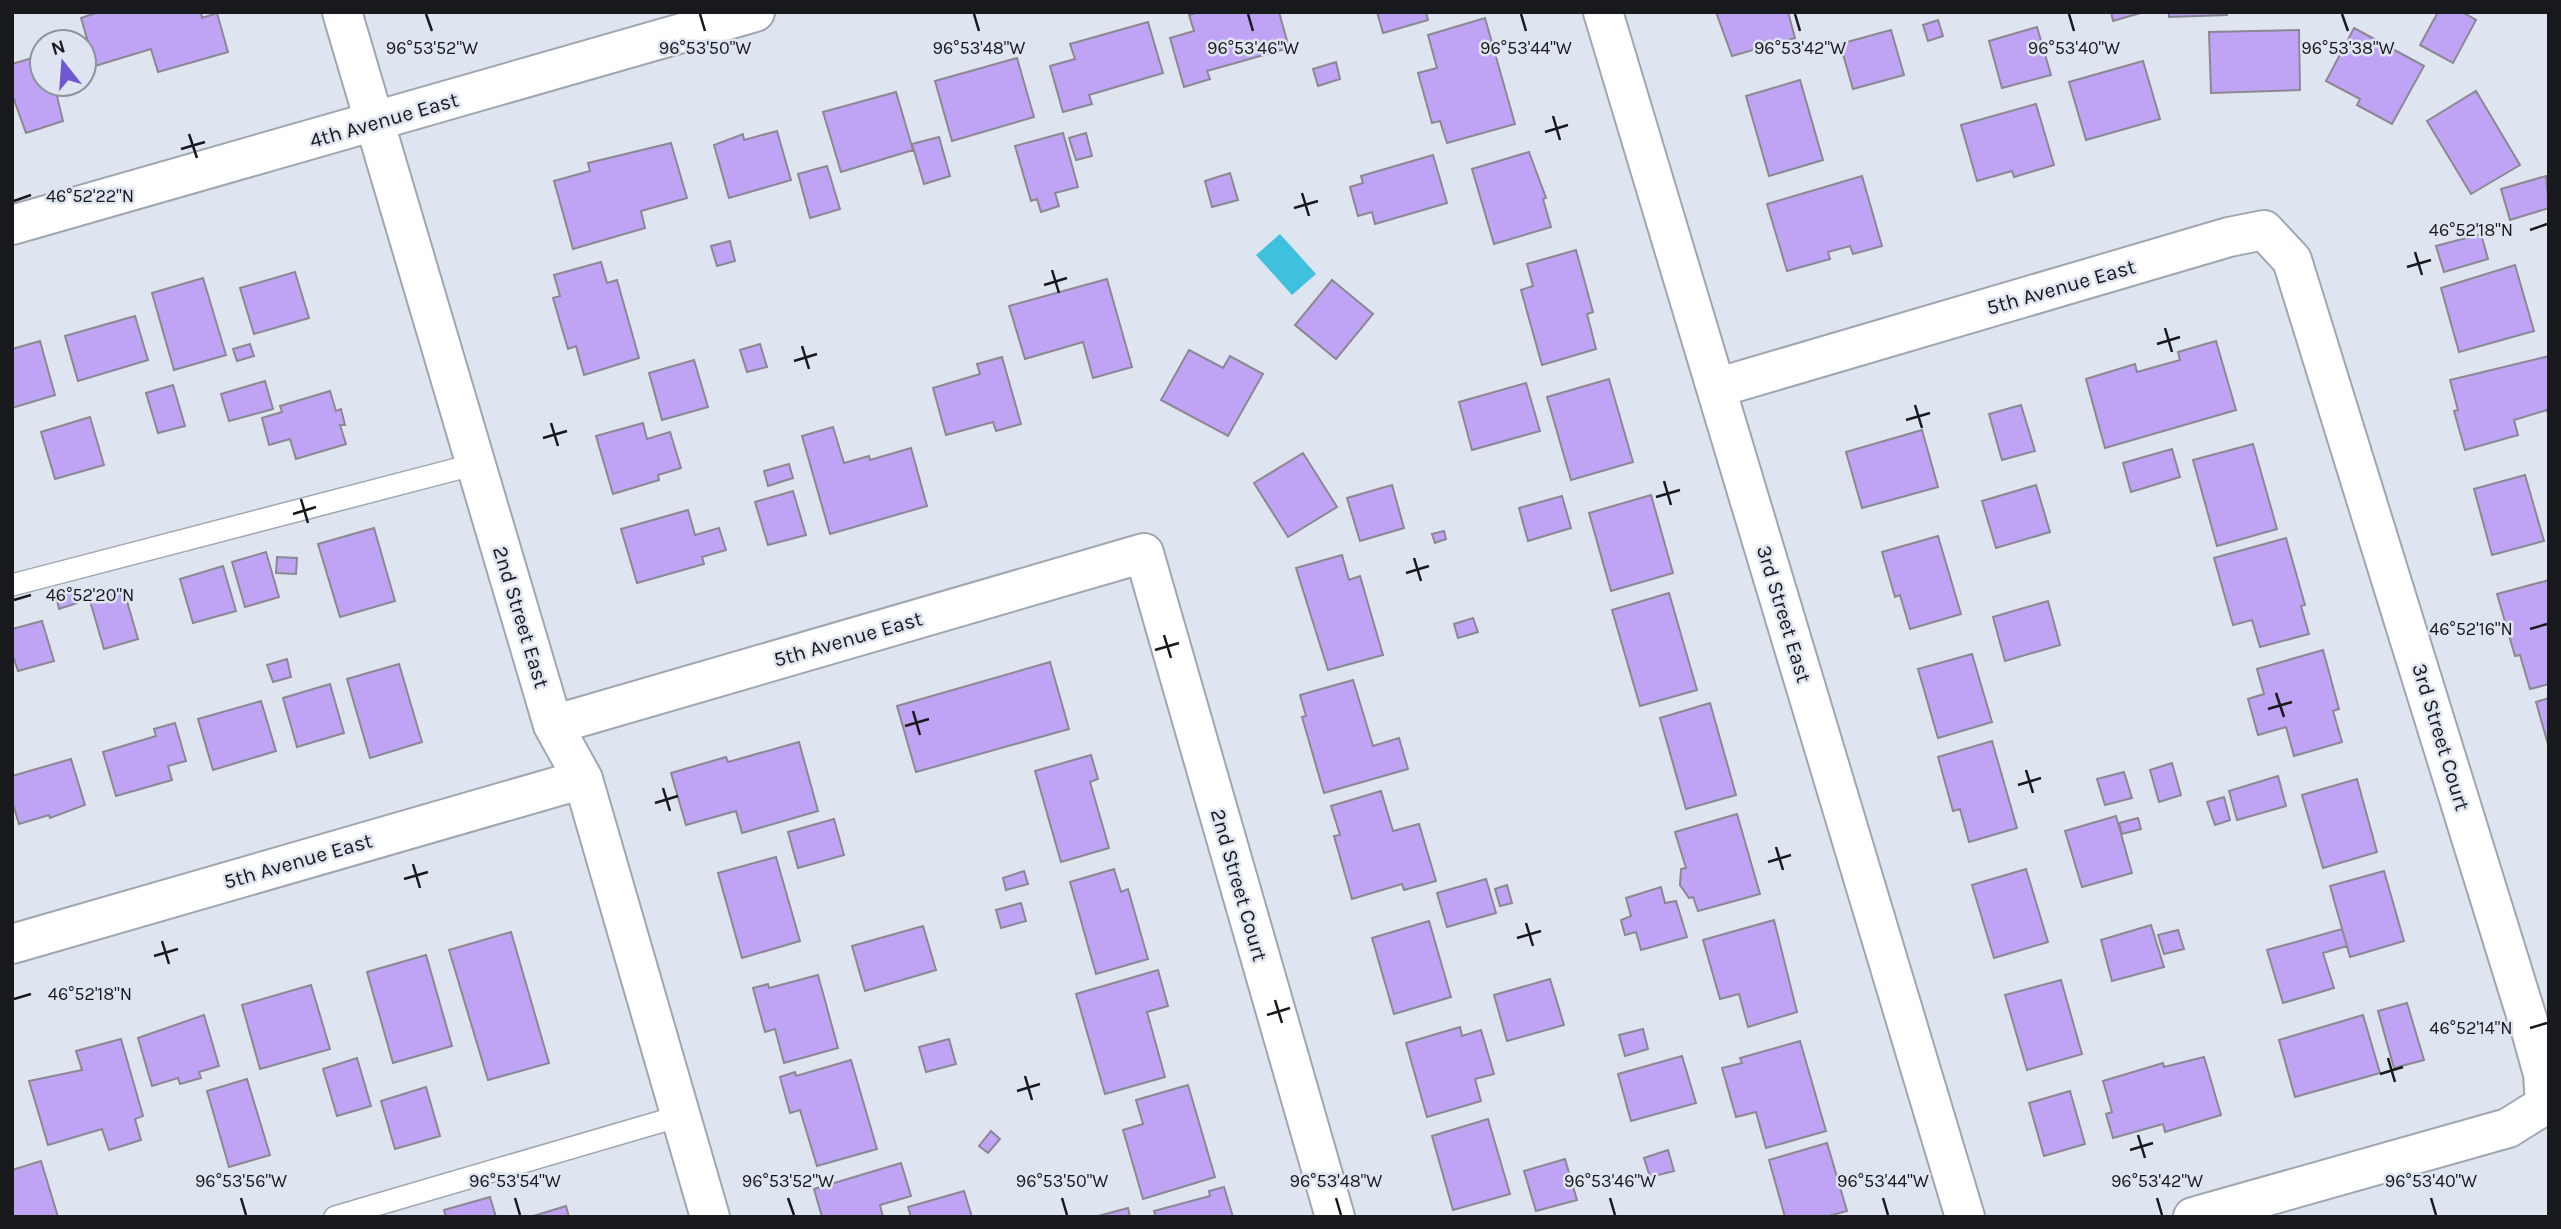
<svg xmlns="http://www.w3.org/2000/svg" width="2561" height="1229" viewBox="0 0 2561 1229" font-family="Karla,sans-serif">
<rect width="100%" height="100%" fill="#dfe5f0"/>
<!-- water -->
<path fill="#40c0df" d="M1280,234l36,40 -24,21 -36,-40z"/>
<!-- building -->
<path fill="#bfa4f6" stroke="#8b8892" stroke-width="2" d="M99,12h102l1,6 15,-5 11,39 -70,20 -7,-23 -56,17 -14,-48z
M1199,12h80l10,36 -82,23 3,8 -26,8 -14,-49 24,-7 -5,-16z
M1377,12h49l2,8 -45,13z
M1716,12h72l7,26 -63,18z
M2111,12h33l-31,9z
M2169,12h58v3l-58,2z
M2438,12h24l14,8 -23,43 -33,-18z
M1485,18l30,106 -68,19 -7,-22 -8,2 -14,-50 19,-5 -9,-33z
M1938,20l5,16 -15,5 -5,-16z
M1148,22l15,51 -74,22 3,9 -29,8 -13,-46 25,-7 -5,-15z
M2037,27l14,48 -49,13 -13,-47z
M2354,28l70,38 -32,58 -35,-19 3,-6 -34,-18z
M1891,30l13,45 -51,14 -13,-45z
M2299,30l1,60 -89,3 -2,-61z
M42,55v29h12l9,37 -37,12 -14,-39v-30z
M1017,58l17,59 -82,24 -17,-60z
M2143,61l17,58 -74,21 -17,-58z
M1336,62l4,17 -22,7 -5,-17z
M1800,80l23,80 -54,16 -23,-80z
M2476,91l44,74 -49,29 -44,-73z
M896,92l17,58 -72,22 -18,-60z
M2036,104l18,61 -40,12 -2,-6 -35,10 -16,-56z
M777,131l14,49 -62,18 -15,-53 29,-11 1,6z
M1063,133l15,54 -23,6 4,13 -18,6 -4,-13 -6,2 -16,-55z
M1086,133l6,23 -16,4 -7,-22z
M939,137l11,39 -26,8 -12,-40z
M671,143l16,55 -46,13 4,17 -72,21 -19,-68 36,-10 -2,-8z
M1529,152l17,46 -3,1 8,28 -57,17 -22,-75z
M1433,155l14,48 -72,21 -3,-12 -14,4 -8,-29 13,-4 -2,-7z
M827,166l13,43 -30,9 -12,-44z
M1230,173l8,27 -26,7 -7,-26z
M1862,176l20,70 -29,8 -3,-8 -22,6 2,7 -43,12 -20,-67z
M2546,176l3,32 -39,12 -9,-31z
M2481,234l7,25 -44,13 -8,-26z
M730,241l5,20 -18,5 -6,-20z
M1576,250l17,62 -6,2 9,35 -54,16 -21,-75 12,-4 -6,-22z
M601,262l6,21 10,-3 22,78 -55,17 -8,-29 -8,3 -15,-51 7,-2 -6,-21z
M2515,265l19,66 -75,21 -18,-64z
M295,272l14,46 -55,16 -14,-46z
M203,278l23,77 -52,15 -22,-77z
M1107,279l25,88 -39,11 -10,-36 -58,17 -16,-53z
M1332,280l41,34 -37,45 -41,-34z
M135,316l13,44 -70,21 -13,-45z
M40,341l15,54 -43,13v-59z
M2216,341l20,69 -131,38 -19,-69 49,-15 2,8 43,-12 -2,-8z
M250,344l4,12 -17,5 -4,-12z
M760,344l7,23 -20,5 -7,-22z
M1189,350l34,18 7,-12 33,18 -35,62 -67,-36z
M2549,356v61l-2,-7 -33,10 4,15 -53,15 -11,-39 4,-1 -8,-30z
M1002,357l19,67 -25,7 -3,-9 -47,13 -13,-47 47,-14 -3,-10z
M694,360l14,47 -46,13 -13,-47z
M1609,379l24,83 -62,18 -24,-83z
M265,381l8,28 -44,12 -8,-27z
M1526,383l14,48 -68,19 -13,-48z
M173,385l12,41 -27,7 -12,-40z
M330,391l6,20 5,-2 4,16h-5l6,19 -50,15 -6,-20 -21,6 -7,-27 20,-6 -2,-6z
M2021,405l14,46 -33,9 -13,-46z
M90,417l14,48 -49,14 -14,-47z
M643,423l4,16 23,-7 11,36 -23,7 1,5 -46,14 -17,-58z
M833,427l11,36 25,-7 1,4 41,-12 16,58 -97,28 -28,-98z
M1922,430l16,57 -76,21 -16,-56z
M2253,444l24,85 -60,17 -24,-86z
M2172,449l8,28 -49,15 -8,-29z
M1303,453l34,54 -49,30 -34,-54z
M789,464l4,14 -25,8 -4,-15z
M2525,475l19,66 -52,14 -18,-66z
M1392,485l12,43 -44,13 -13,-43z
M2036,485l14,47 -54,16 -14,-47z
M793,491l13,44 -38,10 -13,-43z
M1651,495l22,78 -62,18 -22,-78z
M1562,496l9,32 -43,13 -9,-33z
M688,510l7,25 24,-7 7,22 -24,7 2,7 -67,19 -16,-54z
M374,528l21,73 -55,16 -22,-73z
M1444,531l2,8 -11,4 -3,-9z
M1938,536l23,78 -51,15 -10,-34 -5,2 -13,-45z
M2286,538l19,67 -4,1 8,28 -49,13 -8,-27 -19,5 -19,-67z
M266,552l13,45 -34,10 -13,-45z
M1342,555l7,25 11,-4 23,79 -55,15 -32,-102z
M277,557l20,1 -1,16 -20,-1z
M223,566l13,45 -43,12 -13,-44z
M2549,580v104l-19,5 -10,-34 -5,1 -18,-62z
M74,591l3,12 -18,6 -3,-13z
M124,591l14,48 -34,10 -14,-48z
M1669,593l28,97 -57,16 -28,-96z
M2048,601l12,44 -55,16 -12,-44z
M1473,618l5,14 -20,6 -4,-14z
M42,621l12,40 -36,10 -6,-18v-24z
M2323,650l16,59 -6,2 9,31 -48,14 -8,-29 -28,8 -10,-36 16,-5 -7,-25z
M1972,654l20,68 -54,16 -20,-69z
M287,659l4,18 -18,5 -6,-17z
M1050,662l19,67 -153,43 -19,-66z
M399,664l23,78 -52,16 -23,-79z
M1353,680l20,66 26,-8 9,31 -84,24 -22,-76 4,-1 -6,-21z
M330,684l14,49 -47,14 -14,-49z
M2549,698v50l-13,-46z
M261,701l15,50 -63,19 -15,-51z
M1710,703l26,92 -50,14 -26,-91z
M175,723l11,38 -18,5 4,14 -56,16 -13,-44 53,-16 -2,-7z
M1992,741l25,87 -48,14 -9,-33 -7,2 -15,-54z
M799,742l19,69 -76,22 -6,-22 -50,14 -15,-52 55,-16 2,5z
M1091,755l7,24 -8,3 19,66 -48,14 -26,-91z
M71,759l14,46 -35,13 -1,-3 -30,9 -7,-23v-25z
M2172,763l9,32 -22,7 -9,-32z
M2124,772l8,26 -27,7 -8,-26z
M2278,776l8,30 -49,14 -8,-29z
M2357,779l20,73 -54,16 -21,-73z
M1381,791l12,40 26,-7 17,57 -32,9 -2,-6 -50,15 -18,-63 6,-1 -9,-29z
M2224,797l6,23 -15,5 -8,-23z
M1737,814l23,80 -62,17 -5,-14 -4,1 -9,-13 1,-16 5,-1 -11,-36z
M2116,816l16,57 -50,14 -17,-56z
M2138,818l3,11 -19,5 -3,-11z
M834,819l10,36 -46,13 -10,-36z
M776,857l24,84 -58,17 -24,-85z
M1114,869l7,23 7,-3 20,70 -52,15 -26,-92z
M2026,869l22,73 -54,16 -22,-73z
M1024,871l4,13 -22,6 -3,-12z
M2384,871l20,70 -54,16 -20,-71z
M1486,879l10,34 -49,14 -10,-34z
M1507,885l5,18 -12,3 -5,-17z
M1661,887l4,16 11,-2 11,36 -46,13 -5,-18 -11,3 -4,-15 10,-4 -5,-18z
M1021,903l5,18 -25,7 -5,-18z
M1774,920l23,92 -49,15 -9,-33 -19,5 -17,-59z
M1429,921l22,76 -57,17 -22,-76z
M2151,925l13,42 -52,14 -11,-41z
M923,926l13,44 -71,21 -13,-45z
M2342,929l5,17 -24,7 11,35 -51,15 -16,-53z
M2178,930l6,19 -20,5 -6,-19z
M511,932l38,131 -61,17 -39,-130z
M426,955l26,91 -59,17 -26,-91z
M1158,970l10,36 -21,6 18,65 -60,17 -29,-100z
M818,975l20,73 -54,15 -9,-34 -10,3 -12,-44 15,-4 1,4z
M1550,979l14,46 -57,16 -13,-46z
M2061,980l21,74 -55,16 -22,-75z
M311,985l19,64 -70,20 -18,-64z
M2407,1003l17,57 -30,8 -16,-57z
M204,1015l15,51 -20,6 2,6 -21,6 -2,-6 -26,8 -14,-48z
M2363,1015l17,58 -85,24 -16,-57z
M1460,1027l2,9 19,-6 13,44 -19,5 6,22 -54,16 -21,-74z
M1643,1029l5,20 -23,7 -6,-21z
M121,1039l22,77 -8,3 6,21 -32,10 -7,-21 -54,16 -19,-64 53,-11 -6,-19z
M949,1039l7,25 -30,8 -7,-25z
M1800,1041l26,90 -60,17 -10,-36 -20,5 -14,-49 20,-5 -2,-5z
M1682,1056l14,47 -65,18 -13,-47z
M2204,1057l17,58 -56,17 -2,-8 -50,14 -7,-24 6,-2 -9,-31 60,-18 1,4z
M357,1058l14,48 -34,10 -14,-47z
M851,1060l26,89 -60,17 -17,-56 -10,3 -10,-36 15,-5 1,4z
M247,1079l23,76 -41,12 -22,-76z
M1188,1085l27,92 -72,22 -20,-69 20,-6 -7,-24z
M426,1087l14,49 -45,13 -14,-48z
M2070,1091l15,53 -41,12 -15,-53z
M1488,1119l22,75 -57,16 -21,-74z
M991,1131l9,8 -12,14 -9,-7z
M1827,1143l20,68 -22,6h-40l-16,-57z
M1668,1150l6,21 -24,6 -6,-19z
M1565,1159l12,41 -41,11 -12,-40z
M41,1161l17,56h-46v-47z
M901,1163l10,33 -31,9 3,12h-61l-8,-28z
M1224,1187l9,30h-77l-2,-6 56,-15 -1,-5z
M964,1191l8,26h-61l-3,-10z
M490,1197l6,20h-50l-2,-7z
M566,1206l3,11h-39z
M1128,1208l2,9h-32v-1z"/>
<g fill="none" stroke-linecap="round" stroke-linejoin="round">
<defs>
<path id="lane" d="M12,585l464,-121
M335,1217l345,-101"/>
<path id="street" d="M342,12l211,713 30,54 127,438
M1603,12l362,1205
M12,225l743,-213
M1716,388l513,-151 35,-7 28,30 239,771 12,43 2,31 -37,23 -315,89
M553,725l591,-172 191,664
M12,944l571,-165"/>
</defs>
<!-- lane casing -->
<use href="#lane" stroke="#a0a6b0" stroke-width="24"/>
<!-- street casing -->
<use href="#street" stroke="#a0a6b0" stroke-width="42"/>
<!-- lane -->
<use href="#lane" stroke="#fff" stroke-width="21"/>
<!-- street -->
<use href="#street" stroke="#fff" stroke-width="38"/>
</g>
<!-- ticks -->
<path fill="none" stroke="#17191d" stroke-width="2.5" d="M426,14l6,17M700,14l5,17M974,14l5,17M1248,14l5,17M1521,14l5,17M1795,14l5,17M2069,14l5,17M2342,14l6,17M1553,116l7,24M1545,132l23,-7M189,134l8,24M181,149l24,-7M1302,193l7,23M14,201l17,-6M1294,208l24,-7M2530,230l17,-6M2415,252l7,23M2407,267l24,-7M1052,270l7,23M1044,285l23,-7M2165,328l7,24M2157,344l23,-7M802,346l7,23M794,361l23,-7M1915,405l7,23M1906,420l24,-7M551,423l7,23M543,438l24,-7M1664,481l7,24M1656,497l24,-7M301,499l7,24M293,514l23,-7M1414,558l7,23M1406,573l23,-7M14,600l17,-5M2530,629l17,-5M1164,635l7,23M1155,650l24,-7M2276,693l8,24M2268,709l24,-7M913,711l7,24M905,726l24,-7M2026,770l7,23M2018,785l23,-7M663,788l7,23M655,803l23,-7M1776,847l7,23M1768,862l23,-7M413,864l7,24M404,879l24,-7M1526,923l7,23M1517,938l24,-7M162,941l7,23M154,956l24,-7M14,999l17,-5M1275,1000l7,23M1267,1015l23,-7M2530,1028l17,-5M2388,1058l7,24M2380,1074l23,-7M1025,1076l7,24M1017,1091l23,-7M2138,1135l7,23M2130,1150l23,-7M241,1198l5,17M515,1198l5,17M788,1198l6,17M1062,1198l5,17M1336,1198l5,17M1610,1198l5,17M1883,1198l5,17M2157,1198l5,17M2431,1198l5,17"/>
<g text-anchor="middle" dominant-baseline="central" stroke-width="5" stroke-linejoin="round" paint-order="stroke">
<!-- street labels -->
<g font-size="21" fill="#17191d" stroke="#dfe5f0">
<text transform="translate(384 120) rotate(-16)">4th Avenue East</text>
<text transform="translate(2061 287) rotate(-16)">5th Avenue East</text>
<text transform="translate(1784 614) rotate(73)">3rd Street East</text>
<text transform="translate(521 617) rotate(73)">2nd Street East</text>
<text transform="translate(848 639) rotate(-16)">5th Avenue East</text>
<text transform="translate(2441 737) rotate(73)">3rd Street Court</text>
<text transform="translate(298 861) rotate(-16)">5th Avenue East</text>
<text transform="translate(1239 885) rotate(74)">2nd Street Court</text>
</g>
</g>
<g font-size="18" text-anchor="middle" fill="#17191d" stroke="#dfe5f0" stroke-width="5" stroke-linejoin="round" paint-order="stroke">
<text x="2074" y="54">96°53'40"W</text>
<text x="432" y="54">96°53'52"W</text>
<text x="705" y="54">96°53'50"W</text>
<text x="979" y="54">96°53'48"W</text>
<text x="1253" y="54">96°53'46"W</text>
<text x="1526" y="54">96°53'44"W</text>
<text x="1800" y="54">96°53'42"W</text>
<text x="2348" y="54">96°53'38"W</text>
<text x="90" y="202">46°52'22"N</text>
<text x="2471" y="236">46°52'18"N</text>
<text x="90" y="601">46°52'20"N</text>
<text x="2471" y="635">46°52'16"N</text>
<text x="90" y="1000">46°52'18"N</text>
<text x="2471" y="1034">46°52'14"N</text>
<text x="241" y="1187">96°53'56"W</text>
<text x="515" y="1187">96°53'54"W</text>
<text x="788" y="1187">96°53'52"W</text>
<text x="1062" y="1187">96°53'50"W</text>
<text x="1336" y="1187">96°53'48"W</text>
<text x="1610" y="1187">96°53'46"W</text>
<text x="1883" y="1187">96°53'44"W</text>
<text x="2157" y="1187">96°53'42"W</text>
<text x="2431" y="1187">96°53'40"W</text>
</g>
<!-- border -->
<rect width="2561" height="1229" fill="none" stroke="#17191d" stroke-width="28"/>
<!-- north arrow -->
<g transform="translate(63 63) rotate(343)"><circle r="33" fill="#dfe5f0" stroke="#8f939c" stroke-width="2"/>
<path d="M0-5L12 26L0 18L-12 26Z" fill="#6f59d3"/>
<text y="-10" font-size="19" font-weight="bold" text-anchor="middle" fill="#17191d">N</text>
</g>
</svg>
